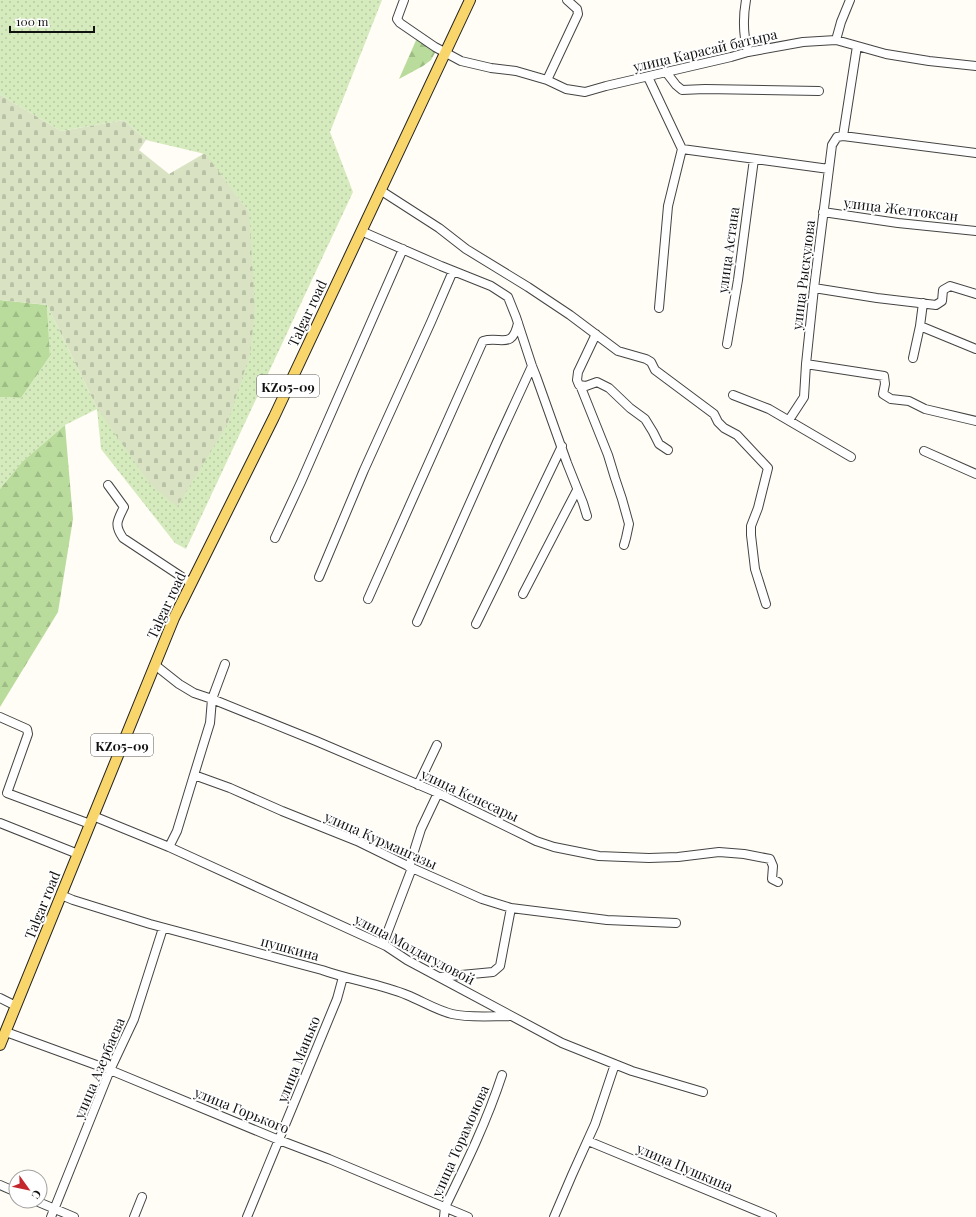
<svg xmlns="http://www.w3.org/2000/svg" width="976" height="1217" viewBox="0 0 976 1217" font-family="'Playfair Display',serif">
<defs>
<pattern id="grass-dots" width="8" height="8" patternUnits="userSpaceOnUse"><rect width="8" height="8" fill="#d5ebbd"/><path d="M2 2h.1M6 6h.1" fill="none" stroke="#b6c8a1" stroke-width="1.8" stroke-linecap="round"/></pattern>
<pattern id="forest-firs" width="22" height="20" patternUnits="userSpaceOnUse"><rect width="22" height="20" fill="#b9dc9c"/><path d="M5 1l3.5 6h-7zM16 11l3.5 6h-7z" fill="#9ebc85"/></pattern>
<pattern id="cemetery-stones" width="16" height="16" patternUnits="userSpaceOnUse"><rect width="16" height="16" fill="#d9e3c4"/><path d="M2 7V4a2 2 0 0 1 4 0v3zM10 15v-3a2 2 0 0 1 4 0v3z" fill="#b9c2a7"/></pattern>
</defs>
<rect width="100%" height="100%" fill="#fffdf5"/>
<!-- grass -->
<path fill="url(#grass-dots)" d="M0,0h382l-52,132 23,60 -167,357 -11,-6 -74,-94 -4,-40 -32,16 -43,37 -22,27v-92l21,1 29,-42 -3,-51 50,103 152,-196 -44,-58 -59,-14 -22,-20 -63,11 -54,-32 -7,-5z"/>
<!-- forest -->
<path fill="url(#forest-firs)" d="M417,38l19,13 -5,9 -8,6 -24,13z
M0,300l47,5 3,51 -29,42 -21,-1z
M65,425l8,94 -15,93 -58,95v-218l22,-27z"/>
<!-- cemetery -->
<path fill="url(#cemetery-stones)" d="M0,94l7,5 54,32 63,-11 22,20 -7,10 30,24 36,-21 44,59 6,97 -5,45 -23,71 -50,82 -27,-23 -53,-76 -50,-103 -47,-5z"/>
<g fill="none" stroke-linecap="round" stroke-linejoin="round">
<defs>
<path id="minor" d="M404,0l-7,19 3,4 35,24 26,14 30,7 25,3 31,9 19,9 19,3 21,-6 125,-29 17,-5 55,-10 33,-2 50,14 43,7 47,5
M746,0c-3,17 -3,35 2,52
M836,40l5,-18 9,-22
M666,72l10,13 6,5 23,-1 114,2
M648,77l34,72 147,20
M547,80l31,-66 -1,-5 -10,-9
M843,136l14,-90
M380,190l59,38 27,21 62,38 42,28 48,36 28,8 5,3 4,8 59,44 4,8 6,6 13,7 31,33 -10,40 -7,18v9l4,34 11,35
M823,212l75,11 78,8
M361,231l80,35 50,20 17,11 8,20 16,49 4,10 31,87 16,40 4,13
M814,288l63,10 59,7 6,-4 1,-11 7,-4 26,8
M923,303l-3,23 56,23
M659,308l9,-102 14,-57
M596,334l-18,38 -1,8 2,5 7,1 11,-4 12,6 21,20 15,11 8,13 6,12 9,6
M727,344l11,-64 16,-121
M913,358l7,-32
M806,364l78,12 1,8 -2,10 8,5 18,2 16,8 51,12
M580,385l28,70 7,23 7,21 7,25 -3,14 -2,7
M733,395l36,14 82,48
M789,420l15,-23 2,-33 8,-76 18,-143 5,-8 6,-1 133,17
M924,451l52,23
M108,485l16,22c-7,14 -10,18 -1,31l68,45
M275,538l26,-56 102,-233
M319,577l45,-107 67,-148 22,-51
M523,594l54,-104
M368,599l115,-258c18,-5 29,9 35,-18
M417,622l80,-180 35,-76
M476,624l26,-53 60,-125
M225,664l-13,35 -2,24 -16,52 36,13 52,23 75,30 55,27 70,31 29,9 96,12 69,3
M155,665l24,19 15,9 18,6 104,42 122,52 98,48 18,6 45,9 50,2 29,-1 41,-5 25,2 26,5 3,7 -1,13 6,3
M0,717l27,12 1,5 -21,59 83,31
M418,785l19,-40
M93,816l76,31 217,99 21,14 155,83 70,28 71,21
M0,823l78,31
M169,847l8,-16 17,-56
M409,867l12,-38 17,-36
M61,895l12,5 77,24 172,46c28,10 58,14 85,25 15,6 29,15 45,19 17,4 40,2 58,2
M383,944l29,-76
M440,977l53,-5 7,-6 11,-58
M0,998l16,8
M6,1032l104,38 169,70 50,19 139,58
M588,1141l184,76
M0,1185l16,7
M36,1201l38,16
M51,1217l59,-147 24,-51 29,-91
M134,1217l8,-20
M247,1217l90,-218 6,-22
M444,1217l1,-10c21,-43 42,-86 57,-132
M554,1217l18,-42 23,-51 20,-60"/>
<path id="major" d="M0,1045l174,-427 100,-201 196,-417"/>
</defs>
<!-- minor casing -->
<use href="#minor" stroke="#444" stroke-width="10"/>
<!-- major casing -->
<use href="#major" stroke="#222" stroke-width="12"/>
<!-- minor -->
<use href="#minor" stroke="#fff" stroke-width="8"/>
<!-- major -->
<use href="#major" stroke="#f9d66b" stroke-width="10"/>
</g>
<g text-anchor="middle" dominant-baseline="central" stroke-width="4" stroke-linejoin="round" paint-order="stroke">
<!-- shield labels -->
<g fill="#fff" stroke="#585858" stroke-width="1">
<rect x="257" y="375" width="62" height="22" rx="3"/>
<rect x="91" y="734" width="62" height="22" rx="3"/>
</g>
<g font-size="13" font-weight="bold" fill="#111">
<text x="288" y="386">KZ05-09</text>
<text x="122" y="745">KZ05-09</text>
</g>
<!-- street labels -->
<g font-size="14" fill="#111" stroke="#fff">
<text transform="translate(705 50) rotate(-13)">улица Карасай батыра</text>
<text transform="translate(901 209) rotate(7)">улица Желтоксан</text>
<text transform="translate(728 250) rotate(-82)">улица Астана</text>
<text transform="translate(803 275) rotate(-83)">улица Рыскулова</text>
<text transform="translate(307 313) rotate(-65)">Talgar road</text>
<text transform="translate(166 605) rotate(-65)">Talgar road</text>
<text transform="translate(470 795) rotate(25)">улица Кенесары</text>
<text transform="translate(381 840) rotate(24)">улица Курмангазы</text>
<text transform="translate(42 905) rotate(-68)">Talgar road</text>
<text transform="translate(290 948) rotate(15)">пушкина</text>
<text transform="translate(415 949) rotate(28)">улица Молдагуловой</text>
<text transform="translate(298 1059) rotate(-68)">улица Манько</text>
<text transform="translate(99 1068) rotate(-67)">улица Азербаева</text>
<text transform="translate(242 1110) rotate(22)">улица Горького</text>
<text transform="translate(460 1141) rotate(-66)">улица Торамонова</text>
<text transform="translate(685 1167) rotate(23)">улица Пушкина</text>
</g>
</g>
<!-- north arrow -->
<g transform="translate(28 1189) rotate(123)"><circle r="19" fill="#ffffff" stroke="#a0a0a0"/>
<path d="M0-3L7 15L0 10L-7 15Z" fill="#c4262e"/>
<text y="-6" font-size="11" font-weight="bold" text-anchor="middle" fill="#111111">С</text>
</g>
<!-- scale -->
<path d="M10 26v6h84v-6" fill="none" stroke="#111111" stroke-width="2"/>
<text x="16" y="26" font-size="12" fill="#111111" stroke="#ffffff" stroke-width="3" paint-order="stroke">100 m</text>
</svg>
